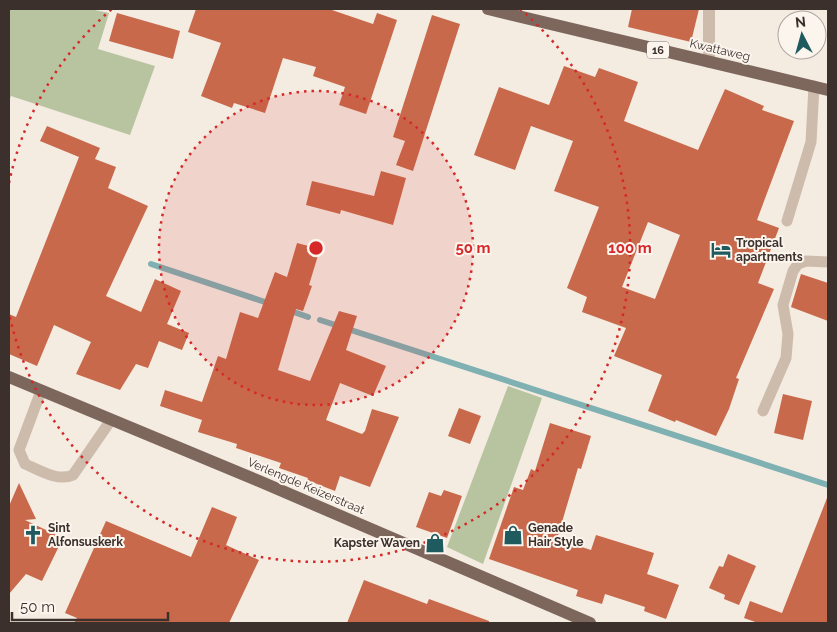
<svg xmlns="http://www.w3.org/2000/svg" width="837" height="632" viewBox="0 0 837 632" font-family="Raleway,sans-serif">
<rect width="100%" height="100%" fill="#f4ebe1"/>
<!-- green -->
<path fill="#b8c4a0" d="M9,9h81l19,4 -11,36 57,17 -25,69 -119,-39 -2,5z
M508,386l34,12 -59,166 -36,-17z"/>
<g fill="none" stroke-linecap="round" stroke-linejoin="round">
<!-- stream -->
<path stroke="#7fb0b2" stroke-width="6" d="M151,264l120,40
M288,310l20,7
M320,320l508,165"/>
</g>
<!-- building -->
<path fill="#c8694b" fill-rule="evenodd" d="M196,9h133l44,15 4,-11 20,7 -31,94 -27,-9 6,-18 -32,-11 3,-9 -33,-9 -18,55 -31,-10 -2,5 -31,-12 20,-53 -33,-11z
M632,9h67l-8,33 -63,-15z
M117,13l63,18 -7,28 -64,-18z
M432,15l28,9 -47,147 -17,-6 9,-24 -12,-4z
M564,66l31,11 4,-9 39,14 -14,39 74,29 27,-61 39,17 -2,4 32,11 -37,99 22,8 -21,55 16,6 -38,89 3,1 -10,30 -13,27 -40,-16 -1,2 -27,-11 14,-36 -48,-19 12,-28 -44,-16 5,-15 -20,-9 32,-81 -45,-16 19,-50 -42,-15 -16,44 -41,-15 25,-68 50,18zM648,222l32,13 -25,64 -33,-12z
M47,126l53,22 -5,11 21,8 -8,21 40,18 -42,90 35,16 14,-33 26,12 -14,33 22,9 -7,17 -23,-9 -11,27 -12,-4 -16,26 -44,-16 15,-32 -37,-17 -17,41 -28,-12v-40l7,3 63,-160 -39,-16z
M381,171l25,7 -13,47 -52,-15 -1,4 -34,-9 6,-24 62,15z
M297,243l23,6 -11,36 3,1 -9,25 -7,-2 -18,61 32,11 29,-70 18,5 -11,34 40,16 -13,30 -33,-13 -14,37 36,14 3,-3 7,-22 27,8 -29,70 -30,-11 -5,15 -28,-11 1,-2 -29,-10 2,-5 -45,-15 1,-4 -39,-12 4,-12 -42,-14 5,-16 37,12 16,-46 8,3 14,-47 18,6 17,-46 12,5z
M801,274l27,9v38l-37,-14z
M783,394l29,7 -9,39 -29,-7z
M459,408l22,8 -11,28 -22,-8z
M550,423l41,13 -10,33 -3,-1 -21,71 34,11 5,-15 58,18 -7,21 32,11 -13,34 -22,-8 1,-4 -40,-13 -3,10 -26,-8 2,-6 -89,-31 25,-72 9,3 8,-21 4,2z
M19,483l17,36 -11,1 38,18 -21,43 -16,-7 -17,20v-88z
M444,490l18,6 -15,42 -31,-11 13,-35 12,4z
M827,498l1,125h-70l-14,-5 6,-17 32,12z
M212,507l25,10 -11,28 33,15 -30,63h-155l3,-5 -12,-5 41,-92 85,36z
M728,554l28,12 -17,39 -15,-6 1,-4 -16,-7 10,-22 4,1z
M364,580l63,24 2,-5 60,22v2h-142z"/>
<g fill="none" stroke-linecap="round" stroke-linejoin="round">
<!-- lane -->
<path stroke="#cdbbac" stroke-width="11" d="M787,221l24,-79 3,-56
M41,391l-22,59 6,14c14,6 33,18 48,11l38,-55
M763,411l23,-53 2,-24 -5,-29 10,-34 5,-7 8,-3 22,1"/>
<!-- street -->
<path stroke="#cdbbac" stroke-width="12" d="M709,9v53"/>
<!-- primary -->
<path stroke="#7d675c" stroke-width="12" d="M488,9l340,81
M9,377l250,104 331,142"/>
</g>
<!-- distance rings -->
<circle cx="316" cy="248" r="157" fill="#d62828" fill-opacity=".12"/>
<g fill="none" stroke="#d62828" stroke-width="2.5" stroke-dasharray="2.5 5">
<circle cx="316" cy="248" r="157"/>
<path d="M9 183A314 314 0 0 1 112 9M520 9A314 314 0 1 1 9 313"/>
</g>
<!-- icons -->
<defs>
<symbol id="hotel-bare" viewBox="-9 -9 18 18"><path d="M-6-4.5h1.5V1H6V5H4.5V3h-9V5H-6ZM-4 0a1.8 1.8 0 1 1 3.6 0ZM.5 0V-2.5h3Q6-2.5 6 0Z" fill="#1f5a5e" stroke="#fbf5ee" stroke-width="2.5" paint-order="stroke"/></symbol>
<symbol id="church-bare" viewBox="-9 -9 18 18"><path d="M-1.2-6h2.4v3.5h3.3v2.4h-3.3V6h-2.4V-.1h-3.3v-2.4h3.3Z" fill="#1f5a5e" stroke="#fbf5ee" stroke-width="2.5" paint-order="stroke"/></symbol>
<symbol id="shop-bare" viewBox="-9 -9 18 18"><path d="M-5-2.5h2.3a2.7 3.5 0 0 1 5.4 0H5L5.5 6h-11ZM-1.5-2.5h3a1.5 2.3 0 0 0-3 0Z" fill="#1f5a5e" stroke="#fbf5ee" stroke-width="2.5" paint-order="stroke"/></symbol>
</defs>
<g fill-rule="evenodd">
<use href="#hotel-bare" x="707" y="236" width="28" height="28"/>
<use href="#church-bare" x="19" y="521" width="28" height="28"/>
<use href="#shop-bare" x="499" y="521" width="28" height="28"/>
<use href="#shop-bare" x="421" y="529" width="28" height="28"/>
</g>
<g text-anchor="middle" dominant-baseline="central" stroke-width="4" stroke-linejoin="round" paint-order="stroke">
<!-- shield labels -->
<rect fill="#fbf5ee" stroke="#756b66" stroke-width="1" x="647" y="41.5" width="22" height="17" rx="4"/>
<g font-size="11" font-weight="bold" fill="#3b302b">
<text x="658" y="50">16</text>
</g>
<!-- street labels -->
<g font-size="12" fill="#3b302b" stroke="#fbf5ee">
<text transform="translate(720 50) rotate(13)">Kwattaweg</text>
<text transform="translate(306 486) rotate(23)">Verlengde Keizerstraat</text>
</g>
<!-- poi labels -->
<g font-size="12" font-weight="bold" fill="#3b302b" stroke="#fbf5ee" text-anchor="start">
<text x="736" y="243">Tropical<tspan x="736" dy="14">apartments</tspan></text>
<text x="48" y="528">Sint<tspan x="48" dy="14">Alfonsuskerk</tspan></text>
<text x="528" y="528">Genade<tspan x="528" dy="14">Hair Style</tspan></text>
<text x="420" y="543" text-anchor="end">Kapster Waven</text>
</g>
</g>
<circle cx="316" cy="248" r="8" fill="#d62828" stroke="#fbf5ee" stroke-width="2.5"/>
<g font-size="15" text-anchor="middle" font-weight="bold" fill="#d62828" stroke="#fbf5ee" stroke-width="4" stroke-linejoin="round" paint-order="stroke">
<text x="473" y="253">50 m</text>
<text x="630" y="253">100 m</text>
</g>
<!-- border -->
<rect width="837" height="632" fill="none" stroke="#3b302b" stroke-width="20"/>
<!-- north arrow -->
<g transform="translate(802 35) rotate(354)"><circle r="24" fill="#fbf5ee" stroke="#aea6a0"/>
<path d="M0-4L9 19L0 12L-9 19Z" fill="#1f5a5e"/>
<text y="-8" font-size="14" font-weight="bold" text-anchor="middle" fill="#3b302b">N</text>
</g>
<!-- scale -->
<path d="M12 612v8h156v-8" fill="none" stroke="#3b302b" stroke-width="2.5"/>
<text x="20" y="612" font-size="15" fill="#3b302b" stroke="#fbf5ee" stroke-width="4" paint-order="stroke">50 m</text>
</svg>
